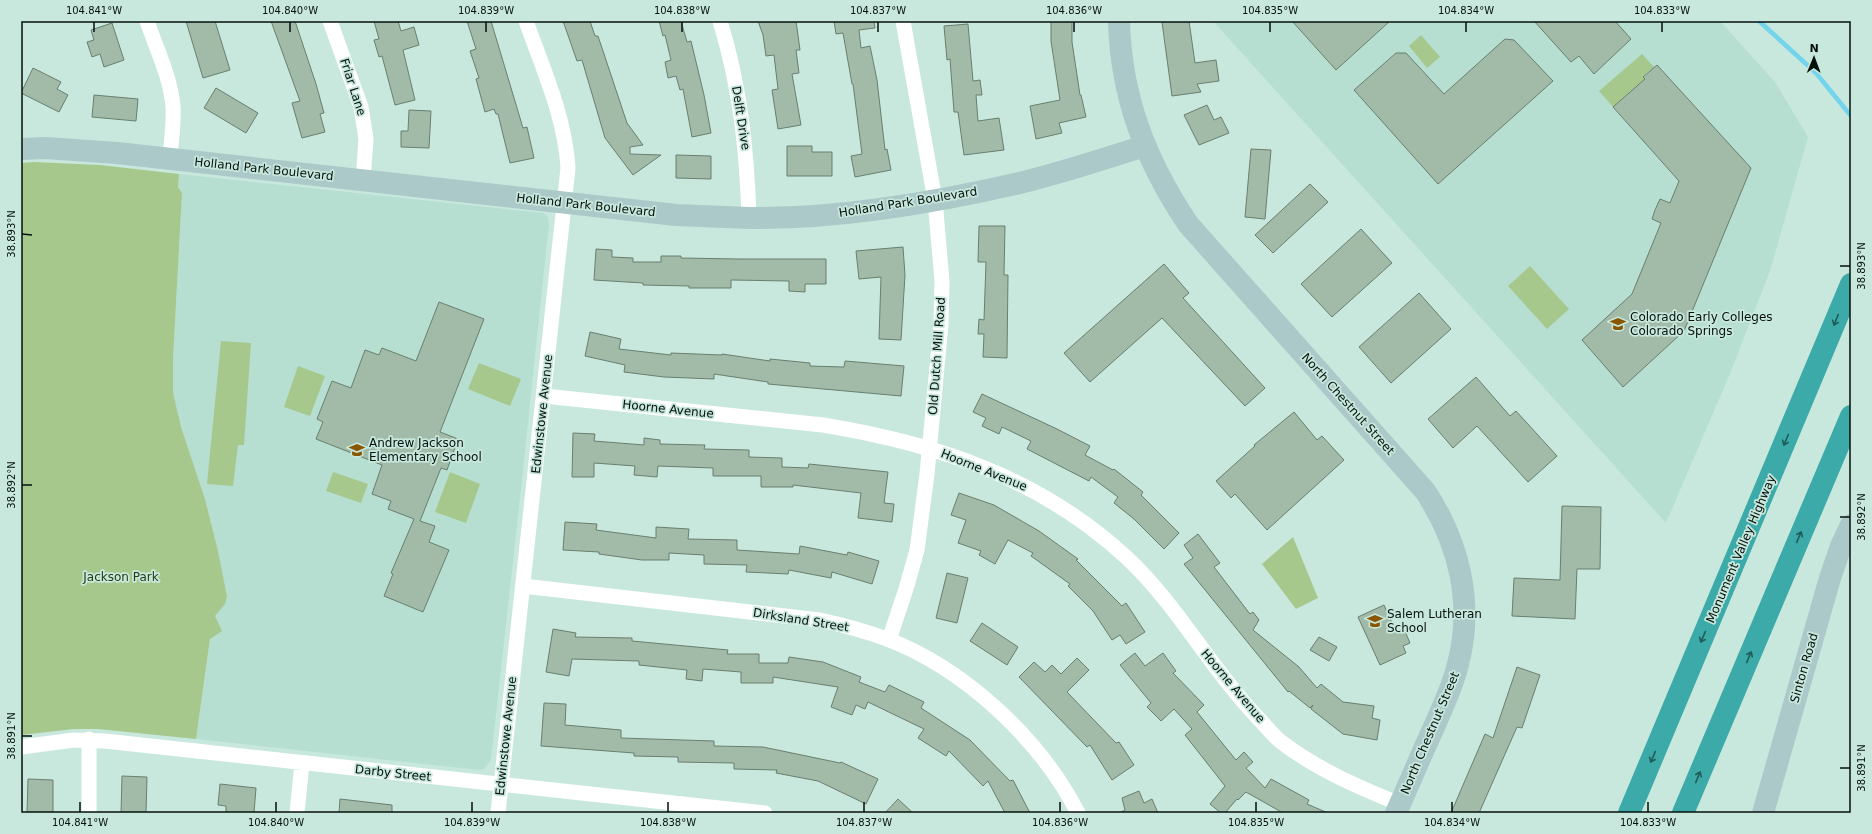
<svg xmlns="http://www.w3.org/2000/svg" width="1872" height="834" viewBox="0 0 1872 834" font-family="'DejaVu Sans',sans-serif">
<rect width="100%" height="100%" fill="#c8e8dd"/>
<!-- built -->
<path fill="#b6dfd2" d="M1213,21h507l55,61 33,55 -38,134 -41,105 -63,147z
M179,174l364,39 5,4 1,7 -31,293 -27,243 -7,9 -5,1 -283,-31 15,-107 -2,-7 18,-29 -9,-45 -13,-52 -24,-72 -8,-35v-33l9,-166 -4,-6z"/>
<!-- green -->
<path fill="#a6c88d" d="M1421,35l19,22 -13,11 -18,-22z
M1642,54l12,13 -11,9 2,3 -32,28 -14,-16z
M34,162l66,3 79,9 -1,13 4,6 -9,166v33l8,35 24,72 13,52 9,45 -2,8 -10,12 7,15 -12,8 -14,100 -98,-10h-24l-53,6v-572z
M1530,266l39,43 -22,20 -39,-43z
M221,341l30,2 -7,102h-6l-5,41 -26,-2z
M479,363l42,16 -11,27 -42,-17z
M298,366l27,10 -15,40 -26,-9z
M333,472l35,12 -7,19 -35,-12z
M450,472l30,12 -14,39 -31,-11z
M1293,537l25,61 -22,11 -34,-45z"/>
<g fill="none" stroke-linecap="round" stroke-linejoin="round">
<!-- stream -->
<path stroke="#73d4eb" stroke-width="4.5" d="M1759,21l57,52 35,43"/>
</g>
<!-- building -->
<path fill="#a2baa8" stroke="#697f6f" d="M186,21h29l15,49 -27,8z
M271,21h24l21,63 8,29 -4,1 5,18 -23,6 -10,-35 8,-2z
M374,21h24l3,10 13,-4 5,18 -16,5 12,50 -20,5 -13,-49 -3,1 -5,-17 5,-1z
M467,21h24l32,107 4,-1 7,31 -24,5 -12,-49h-2l-2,-5 -9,3 -9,-33 3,-1 -9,-27 6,-2z
M563,21h27l5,15h3l29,87 16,22 -13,2v7l31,1 -28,20 -28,-37 -23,-78 -5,1z
M659,21h22l6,21 4,-1 13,54 7,38 -19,4 -9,-48 -3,1 -4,-14 -8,2 -3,-16 6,-2 -6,-25 -2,1z
M758,21h38l4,29h-4l3,23 -7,1 9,51 -23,4 -6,-39 6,-1 -4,-34 -8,1 -3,-21z
M834,21h40l1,7 -16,2 2,18 9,-2 7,34 8,70 2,-1 4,21 -36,7 -4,-21 11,-2 -9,-70h-1l-9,-51 -7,1z
M1051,21h21v21l8,53h1l5,22 -27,6 3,10 -26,6 -6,-33 30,-6 -9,-59z
M1172,21h17l6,42 21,-3 3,21 -22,3 4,8 -29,4 -10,-74z
M1292,21h98l-54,49z
M1534,21h81l16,18 -37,35 -15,-18 -8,6z
M112,23l12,37 -20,7 -4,-13 -8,3 -5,-15 7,-2 -3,-10z
M968,24l5,57 7,-1 2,15h-6l2,26 21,-3 5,32 -40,5 -6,-43h-4l-4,-53 -3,1 -3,-34z
M1505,39l9,1 39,41 -115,103 -84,-94 42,-37h10l38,41z
M1657,65l94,103 -67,163 -61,56 -41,-47 50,-46 29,-71 -9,-4 3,-9 5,-11 10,4 9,-22 -66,-74 32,-28 -2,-2z
M33,68l28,14 -4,7 11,6 -9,17 -38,-19z
M216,88l42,25 -12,20 -42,-25z
M94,95l44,4 -2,22 -44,-4z
M1207,105l7,15 7,-3 8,16 -30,12 -15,-30z
M409,110l22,1 -2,37 -28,-1v-16h7z
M787,146h25v6h20v24h-45z
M1251,149l20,1 -6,69 -20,-2z
M676,155l35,1v23l-35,-1z
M1310,184l18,18 -55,51 -18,-18z
M979,226h26l-1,49h4l-1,83 -24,-1 1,-23h-6l1,-15 5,1 2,-58h-8z
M1361,229l31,34 -60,54 -31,-33z
M903,247l2,28 -4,65 -22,-1 2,-62 -22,2 -3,-28z
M596,249l16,1v7l21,1v4h28v-6h20v2l58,1h87v25h-21v8l-16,-1v-10l-58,-1v8h-42v-2l-46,-1v-2l-49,-3z
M1164,264l25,29 -6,5 82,90 -20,18 -83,-88 -72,64 -26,-29z
M1419,293l32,36 -60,54 -32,-36z
M439,302l45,17 -44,113 18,7 -11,31 -6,-2 -21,53 15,5 -6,16 20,8 -26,62 -39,-16 9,-22 -2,-1 23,-54 -26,-10 3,-8 -19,-7 10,-29 -66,-26 7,-17 -6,-3 15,-38 19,7 14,-38 14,5 3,-7 34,13z
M590,332l31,7 -2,10 52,6v-2l51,2v-1l48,7v-2l40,4v3l34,1 1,-6 59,5 -3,30 -133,-12v-2l-54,-8v5l-50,-2 -40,-5 1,-7 -40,-9z
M1476,377l34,39 6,-5 41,45 -29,26 -51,-56 -24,22 -25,-29z
M982,394l75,35 33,17 -5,9 28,15 1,-1 29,23 -2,3 38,38 -15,16 -30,-30 -20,-16 4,-6 -27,-20 -2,4 -62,-32 4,-8 -29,-14 -3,7 -17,-8 4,-8 -13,-6z
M1294,412l23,28 5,-4 22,24 -77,70 -32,-36 -4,4 -15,-17 39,-35 -1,-1z
M573,433l22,1 -1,7 50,4v-7l16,2v4l45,1 -1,4 45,1v7l33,1v9l26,1 1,-4 79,8 -4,31 10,1 -2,18 -34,-4 3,-25 -68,-8v2h-32v-11h-48v-8l-55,-2 -1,11 -23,-2 1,-9 -41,-3v14h-22z
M959,493l35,12 45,26 39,28 -2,1 46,46 4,-3 19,29 -19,12 -6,-9 -8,5 -19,-29 -25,-25 2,-2 -39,-28 2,-3 -25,-13 -13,24 -16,-9 2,-4 -23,-8 8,-23 -15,-5z
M1562,506l39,1 -1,62h-23l-2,50 -63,-3 2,-38 46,2z
M565,522l32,2 -1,6 60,8v-11l33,2 -1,10 49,1v10l62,4 1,-8 47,9 1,-3 31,9 -7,23 -40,-12 -1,6 -42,-8 -1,4 -42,-2 1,-7 -43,-1v-9l-35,-2v7h-27l-43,-6v-2l-36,-2z
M1198,534l22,29 -6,4 36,47 3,-2 6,8 -6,10 46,37 18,21 4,-4 22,18 31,4 -2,12 8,2 -3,20 -34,-6 -32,-25 2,-4 -3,3 -21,-17 -1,1 -104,-128 9,-6 -9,-13z
M947,573l21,5 -11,45 -21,-5z
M1384,605l12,27 8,-3 6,14 -7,3 3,7 -26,12 -22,-48z
M982,623l36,24 -11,18 -37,-24z
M553,629l23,4 -1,4 57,1v3l96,9 -1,4h32v9h29l1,-6 34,5 38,15 -2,5 26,10 4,-7 35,17 -3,6 49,32 40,41 3,-1 17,33h-25l-17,-32 -5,5 -34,-35 -3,5 -28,-18 6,-9 -56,-27 -3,7 -9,-4 -4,10 -21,-8 7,-20 -65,-10v6h-32v-11l-38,-3 -1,12 -16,-2 1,-9 -48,-5v-4l-67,-2 -3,17 -23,-4z
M1319,637l18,10 -8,14 -19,-11z
M1135,653l10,13 18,-13 13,18 -3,2 31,32 -7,7 39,48 8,-8 9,10 -7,6 19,20 6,-9 38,21 -2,4 21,9h-45l-37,-21 -8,8 -1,-1 -12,14h-4l-11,-9 15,-18 -40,-51 7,-6 -18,-20 -13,12 -14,-14 4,-4 -31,-38z
M1077,658l12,12 -22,22 49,51 3,-1 15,23 -22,15 -22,-35 -3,2 -68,-70 15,-15 11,10 7,-7 9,9z
M1517,667l23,8 -18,53 -5,-1 -38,86h-28l34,-79 8,4z
M544,703l22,1 -1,21 56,5v8l93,3v5l49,1 77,16 1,-1 37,17 -12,25 -48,-23 -42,-8 1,-3 -43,-1v-6l-56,-1v-5l-44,-1v-3l-93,-7z
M122,776l25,1 -1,36h-25z
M28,779l25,1v33h-26z
M220,784l36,4 -2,25h-28v-7l-8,-1z
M1139,791l5,12 8,-4 6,14h-39l6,-3 -3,-12z
M340,799l52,6v8h-53z
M898,799l15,14h-28z"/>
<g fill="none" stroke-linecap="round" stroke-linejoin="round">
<!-- street -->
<path stroke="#fff" stroke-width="15" d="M147,21c9,27 24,57 26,86 1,17 -2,35 -3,53
M330,21l31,86 5,32 -3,41
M720,21c20,65 27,129 29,197
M544,396l279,29c115,19 216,52 303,132 51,47 84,111 132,161 7,7 14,16 22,23 36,28 78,46 120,63
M523,586l297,34c23,5 45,11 67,19 78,30 153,100 191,174
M889,640l17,-51 11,-39 10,-76 14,-150 1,-43 -7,-81 -32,-179
M89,739v74
M21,747l53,-7 31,1 660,72
M297,813l5,-50
M498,813l70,-645c-3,-51 -25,-99 -42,-147"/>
<!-- secondary -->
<path stroke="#abc9c8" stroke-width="22" d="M1119,21c2,77 27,140 69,203l237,267c34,51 49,112 33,173 -5,22 -15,42 -24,63 -13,28 -25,57 -38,86
M21,149l25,-1 71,5 559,62c24,1 49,2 73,3 88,1 179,-14 266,-34 44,-10 87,-25 130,-38
M1763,813l67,-235 11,-32 10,-21"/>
<!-- highway -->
<path stroke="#3caaa9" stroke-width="22" d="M1629,813l222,-529
M1683,813l168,-397"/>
</g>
<!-- one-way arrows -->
<defs><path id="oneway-shaft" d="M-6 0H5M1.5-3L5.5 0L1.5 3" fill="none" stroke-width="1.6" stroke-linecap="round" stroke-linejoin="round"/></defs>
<g stroke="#205d5a">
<use href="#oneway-shaft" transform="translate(1836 320) rotate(112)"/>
<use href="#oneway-shaft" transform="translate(1786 440) rotate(113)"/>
<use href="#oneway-shaft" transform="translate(1799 537) rotate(-67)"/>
<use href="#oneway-shaft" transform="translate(1703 637) rotate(113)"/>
<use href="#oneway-shaft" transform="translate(1749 657) rotate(-67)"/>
<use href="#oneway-shaft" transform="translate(1653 757) rotate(113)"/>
<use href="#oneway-shaft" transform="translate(1698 777) rotate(-68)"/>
</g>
<!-- ticks -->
<path fill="none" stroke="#05100c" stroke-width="1.5" d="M94,32v-10M290,32v-10M486,32v-10M682,32v-10M878,32v-10M1074,32v-10M1270,32v-10M1466,32v-10M1662,32v-10M22,234l10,1M1840,266h10M22,485h10M1840,517h10M22,736h10M1840,768h10M80,812v-10M276,812v-10M472,812v-10M668,812v-10M864,812v-10M1060,812v-10M1256,812v-10M1452,812v-10M1648,812v-10"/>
<!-- icons -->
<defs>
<symbol id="school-bare" viewBox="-9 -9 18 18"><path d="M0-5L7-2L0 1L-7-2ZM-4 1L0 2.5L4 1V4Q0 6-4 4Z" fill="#885700" stroke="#c8e8dd" stroke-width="2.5" paint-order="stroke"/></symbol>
</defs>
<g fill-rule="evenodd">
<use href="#school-bare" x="1607" y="313" width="22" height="22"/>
<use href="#school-bare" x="346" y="439" width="22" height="22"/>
<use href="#school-bare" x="1364" y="610" width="22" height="22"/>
</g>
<g text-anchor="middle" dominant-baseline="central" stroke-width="3.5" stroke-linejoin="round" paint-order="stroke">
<!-- street labels -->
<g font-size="12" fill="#05100c" stroke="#c8e8dd">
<text transform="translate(353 87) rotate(72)">Friar Lane</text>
<text transform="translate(741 118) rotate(81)">Delft Drive</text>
<text transform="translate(264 169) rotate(6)">Holland Park Boulevard</text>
<text transform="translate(908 202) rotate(-9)">Holland Park Boulevard</text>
<text transform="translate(586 205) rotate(6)">Holland Park Boulevard</text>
<text transform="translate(937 356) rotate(-86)">Old Dutch Mill Road</text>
<text transform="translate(1348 404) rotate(48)">North Chestnut Street</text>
<text transform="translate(668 409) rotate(6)">Hoorne Avenue</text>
<text transform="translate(542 414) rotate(-84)">Edwinstowe Avenue</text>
<text transform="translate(984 470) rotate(22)">Hoorne Avenue</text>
<text transform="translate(1741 549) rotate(-67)">Monument Valley Highway</text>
<text transform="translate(801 620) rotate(9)">Dirksland Street</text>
<text transform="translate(1804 668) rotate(-74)">Sinton Road</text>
<text transform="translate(1233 686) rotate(50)">Hoorne Avenue</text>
<text transform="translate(1430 733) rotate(-67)">North Chestnut Street</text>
<text transform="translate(506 736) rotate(-84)">Edwinstowe Avenue</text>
<text transform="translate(393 773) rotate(6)">Darby Street</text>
</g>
<!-- poi labels -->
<g font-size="12" fill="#05100c" stroke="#c8e8dd" text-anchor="start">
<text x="1630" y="317">Colorado Early Colleges<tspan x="1630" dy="14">Colorado Springs</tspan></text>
<text x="369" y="443">Andrew Jackson<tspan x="369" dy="14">Elementary School</tspan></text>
<text x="1387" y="614">Salem Lutheran<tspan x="1387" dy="14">School</tspan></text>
</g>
<!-- park labels -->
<g font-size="12" fill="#243c0f" stroke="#c8e8dd">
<text x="121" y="577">Jackson Park</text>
</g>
</g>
<!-- border -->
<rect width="1872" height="834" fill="none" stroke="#c8e8dd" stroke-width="44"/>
<!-- north arrow -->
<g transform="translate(1814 58) rotate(1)" stroke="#c8e8dd" stroke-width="3" paint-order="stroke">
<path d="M0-3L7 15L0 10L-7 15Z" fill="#05100c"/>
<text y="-6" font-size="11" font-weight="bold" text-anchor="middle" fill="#05100c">N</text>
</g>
<rect x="22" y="22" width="1828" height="790" fill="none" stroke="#05100c" stroke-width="1.5"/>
<g font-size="10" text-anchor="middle" fill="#05100c">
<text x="94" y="14">104.841°W</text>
<text x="290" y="14">104.840°W</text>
<text x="486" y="14">104.839°W</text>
<text x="682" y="14">104.838°W</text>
<text x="878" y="14">104.837°W</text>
<text x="1074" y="14">104.836°W</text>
<text x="1270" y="14">104.835°W</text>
<text x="1466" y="14">104.834°W</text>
<text x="1662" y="14">104.833°W</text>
<text transform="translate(11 234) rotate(-90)" y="4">38.893°N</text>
<text transform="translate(1861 266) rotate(-90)" y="4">38.893°N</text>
<text transform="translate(11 485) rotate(-90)" y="4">38.892°N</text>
<text transform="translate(1861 517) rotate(-90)" y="4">38.892°N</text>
<text transform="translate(11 736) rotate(-90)" y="4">38.891°N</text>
<text transform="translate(1861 768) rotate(-90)" y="4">38.891°N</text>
<text x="80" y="826">104.841°W</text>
<text x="276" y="826">104.840°W</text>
<text x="472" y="826">104.839°W</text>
<text x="668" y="826">104.838°W</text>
<text x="864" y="826">104.837°W</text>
<text x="1060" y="826">104.836°W</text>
<text x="1256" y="826">104.835°W</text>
<text x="1452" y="826">104.834°W</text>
<text x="1648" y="826">104.833°W</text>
</g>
</svg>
